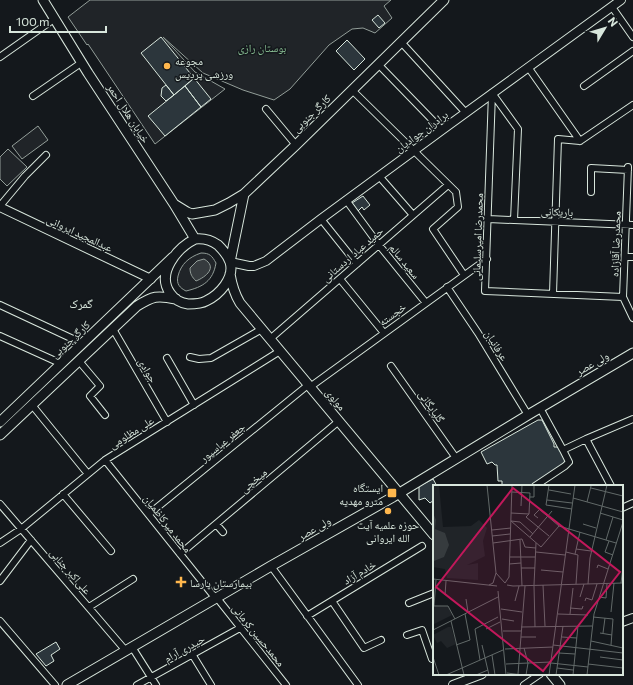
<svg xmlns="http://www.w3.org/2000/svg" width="633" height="685" viewBox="0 0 633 685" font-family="Commissioner,'Noto Naskh Arabic',sans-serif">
<rect width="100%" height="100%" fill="#14181c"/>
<!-- green -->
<path fill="#202428" stroke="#939e99" d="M90,0h301l-7,6 8,12 -17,15 -12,-5 -11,1 -23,16 -39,44 -16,11 -31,-10 -40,-17 -40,-36 32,35 30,17 -70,55 -67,-100 -1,1 -19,-28z
M38,126l10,14 -26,19 -10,-13z
M8,149l19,18 -20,19 -7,-7v-22z
M201,253c9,0 11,3 15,10 -3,18 -13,24 -30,28 -6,-3 -10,-7 -8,-15 3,-12 11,-19 23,-23z"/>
<!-- water -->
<path fill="#363b3e" stroke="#939e99" d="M204,259c14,8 2,18 -8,22 -4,-4 -6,-7 -6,-13l7,-7z"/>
<!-- building -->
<path fill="#2c363c" stroke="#d8e6dc" d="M378,15l7,8 -6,5 -7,-8z
M161,37l33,41 -20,17 -33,-42z
M347,40l18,19 -11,11 -18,-19z
M194,78l17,21 -10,8 -16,-21z
M166,85l8,10 -8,6 -5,-5 1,-8z
M185,86l16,21 -36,29 -17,-20z
M363,196l7,9 -6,5 -2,-3 -4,4 -6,-8z
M538,420h4l12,24v3h4l7,12v4l-2,3 -32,20h-29v-5h-4l-1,-16h-2l-3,-3 -5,2 -6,-12z
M433,479l4,7h-3v14l-4,3 -5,-5 -6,2v-14z
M56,642l4,7 -9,6 3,6 -8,5 -10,-12z"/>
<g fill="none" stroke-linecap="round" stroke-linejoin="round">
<defs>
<path id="street" d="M612,7l21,30
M401,42l65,71
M0,57l54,-38
M378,64l64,66
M528,67l52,74
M584,86l49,-35
M352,90l104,102 2,15 -25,22 31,46
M492,93l-7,198 138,6
M492,93l26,36 -4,91
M33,96l48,-33
M266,109l30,36
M580,141l53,-36
M628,167l-5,130 10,21
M379,176l34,39
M591,192v-24l37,2
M346,200l33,45 47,58
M0,206l25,-30 21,-21
M321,219l36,45
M488,219l145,6
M625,257h8
M340,279l44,54
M447,287l31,46 50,82
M553,294l5,-155 22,2
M0,305l73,34
M113,329l54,93
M0,336l62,28
M270,339l178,-154
M190,357l9,2 12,-1 51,-29
M167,358l27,47
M79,361l21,25 -10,10 15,19
M391,366l65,92
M310,387l177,-128
M32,405l56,69
M586,439l25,47
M563,450l23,-11 47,-20
M105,460l107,134 5,4 69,87
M535,486l30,-20 4,-4 -6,-12 -23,-42
M63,494l48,57
M0,504l126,147
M622,508l11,-5
M149,514l159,-129
M216,524l7,8
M0,543l21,-14 84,-69 175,-109
M180,554l159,-133
M271,566l87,119
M0,581l31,-41
M332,601l32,47 17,-8
M409,603l25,-10
M89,607l44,-28
M307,616l115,-70
M0,621l55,64
M407,635l15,-5 10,29 2,-1
M132,647l24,38
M192,654l19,31
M137,685l103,-57
M524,685l16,-11"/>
<path id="secondary" d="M0,207l151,72
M230,262l19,4h5l12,-5 55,-42 121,-89 179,-130
M622,622l11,-4
M453,685l29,-11"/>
<path id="primary" d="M43,0l45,73 86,131 21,35
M174,204l13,8 5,2 23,-4 14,-7 15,-9 52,-49 148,-145
M195,239c9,-1 16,1 23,6 5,5 10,11 12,17 5,16 -11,33 -24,39 -5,3 -12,3 -18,3 -7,-1 -14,-5 -18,-11 -14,-20 7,-45 25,-54z
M230,262l14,-68
M230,274c2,12 4,19 10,29l194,232
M0,422l173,-165
M0,435l137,-129c16,-10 20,-11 39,-7
M551,674l9,11
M67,685l204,-119 122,-69 135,-82 105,-62"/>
</defs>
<!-- street casing -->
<use href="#street" stroke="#d8e6dc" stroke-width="8"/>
<!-- secondary casing -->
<use href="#secondary" stroke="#d8e6dc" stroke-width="10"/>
<!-- primary casing -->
<use href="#primary" stroke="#d8e6dc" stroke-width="11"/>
<!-- street -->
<use href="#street" stroke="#14181c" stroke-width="6"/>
<!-- secondary -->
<use href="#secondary" stroke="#14181c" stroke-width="8"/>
<!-- primary -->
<use href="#primary" stroke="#14181c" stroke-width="9"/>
</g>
<!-- markers -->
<g fill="#ffb74d" stroke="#14181c" stroke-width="1.5">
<circle cx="167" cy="66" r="4"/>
<rect x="387" y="488" width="10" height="10" rx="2"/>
<circle cx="388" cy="511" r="4"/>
<path d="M179 576h4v4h4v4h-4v4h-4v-4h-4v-4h4z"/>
</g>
<g text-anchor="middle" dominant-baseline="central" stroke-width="3" stroke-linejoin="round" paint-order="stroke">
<!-- park labels -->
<g font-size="11" fill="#8ac095" stroke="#14181c">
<text x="262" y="47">بوستان رازی</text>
</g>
<!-- poi labels -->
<g font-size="11" fill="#d8e6dc" stroke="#14181c" text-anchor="start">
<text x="175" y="60">مجوعه<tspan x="175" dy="13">ورزشی پردیس</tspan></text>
<text x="383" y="487" text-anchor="end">ایستگاه<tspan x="383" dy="13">مترو مهدیه</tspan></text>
<text x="388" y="524" text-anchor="middle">حوزه علمیه آیت‌<tspan x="388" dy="13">الله ایروانی</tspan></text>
<text x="190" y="582">بیمارستان پارسا</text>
</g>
<!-- street labels -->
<g font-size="11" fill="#d8e6dc" stroke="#14181c">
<text transform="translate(129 113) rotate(57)">خیابان هلال احمر</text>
<text transform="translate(311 113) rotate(-44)">کارگر جنوبی</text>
<text transform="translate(421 131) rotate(-36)">برادران جوادیان</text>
<text transform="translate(557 211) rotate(2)">باریکانی</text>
<text transform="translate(80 233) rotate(25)">عبدالمجید ایروانی</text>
<text transform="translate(477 237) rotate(-88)">محمدرضا امیرسلیمانی</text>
<text transform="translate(615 244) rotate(-88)">محمدرضا آقازاده</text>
<text transform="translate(352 254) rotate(-41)">حمید عباد اردستانی</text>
<text transform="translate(405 261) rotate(51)">سعید سالم</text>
<text transform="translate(392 314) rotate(-36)">خجسته</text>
<text transform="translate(70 339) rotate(-43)">کارگر جنوبی</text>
<text transform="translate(497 345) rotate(58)">عرفانیان</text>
<text transform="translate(592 363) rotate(-30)">ولی عصر</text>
<text transform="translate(148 370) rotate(60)">جوادی</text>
<text transform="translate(336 399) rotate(50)">مولوی</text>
<text transform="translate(432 406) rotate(55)">گلپایگانی</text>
<text transform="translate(131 432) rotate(-32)">علی مظلومی</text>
<text transform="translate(222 442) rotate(-39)">جعفر عباسپور</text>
<text transform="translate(253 480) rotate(-40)">میخچی</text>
<text transform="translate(168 523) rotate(52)">محمد میرکاظمیان</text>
<text transform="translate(314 528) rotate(-30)">ولی عصر</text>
<text transform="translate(71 571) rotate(49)">علی‌اکبر جنابی</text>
<text transform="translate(359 572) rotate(-31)">خادم آزاد</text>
<text transform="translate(259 635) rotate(51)">محمدحسین کرمانی</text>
<text transform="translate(184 648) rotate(-29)">حیدری آرام</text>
</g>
<!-- neighbourhood labels -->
<g font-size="12" fill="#d8e6dc" stroke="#14181c">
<text x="81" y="303">گمرک</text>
</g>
</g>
<!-- overview -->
<g transform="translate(433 485)">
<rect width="190" height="190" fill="#14181c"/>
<path d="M0,0h6l4,42 28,-1 8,-6 8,8 -4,13 2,15 -18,9 11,-2v17l-31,-2 -2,-9 -12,-2zM0,120l15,1 4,9 -18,9zM15,142h3l5,17 -9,4 -6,-7 -4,2 -4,-8z" fill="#202428"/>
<path d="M0,28l3,7 -1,9 10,4 4,12 -5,12 -10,4z" fill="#363b3e"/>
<path fill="none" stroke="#626a69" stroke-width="1" d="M54,0l9,88 -3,10 -4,2M116,0l-3,20 26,4M158,3l32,8M116,5l22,4M79,7l18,1 -1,21M97,12h4v-12M140,13l50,14M114,15l25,3M154,17l4,-16M88,21l1,-21M106,24l20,17 57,17M78,28l18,1M167,28l23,7M96,29l-3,3 23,19M105,33l-4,-3 5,-5M78,36l30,26 18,-21M78,36l9,1 13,12M150,39l13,4M59,45l19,-2M59,51l18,-2M97,52l22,-26M87,55l2,46M173,55l7,-23M176,56l-4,11 8,3M60,58l29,-4 3,8 11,1M143,64l15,2M103,67l29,3M133,67l12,3 -2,29M142,69l5,-22M77,72h25M76,79l12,-1M88,83h14M164,83l1,-3 10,4M108,85l22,2M63,88l9,10M0,94l64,7M3,95l-2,26h14l7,13M72,98l4,-6 3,-92M188,98l2,-16M155,99l2,-26 17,-73M74,100l6,1 110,-3M101,100l2,-42M110,100l2,41M101,101l1,41M65,106l8,84M12,110l1,-14M147,112l4,-13M166,112l7,1 1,-14M33,114l2,13M82,116l4,-15M152,116l1,-3 6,2 5,-16M137,123l12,1 1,-3M68,124l21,3M178,127l3,-29M125,129l30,1M137,129l3,-26M160,132l20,2 -2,26M69,134l12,2M18,136l13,54M88,142l71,-1M53,144l14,-7M0,145l65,-33M70,146h18M167,148l12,2M170,148l2,-15M88,152h15M129,152l15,1M158,156l32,7M23,160l14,-5 -5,-26M49,160l7,30M120,160l70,8M91,163l4,15 -2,12M72,164l48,-2M126,168l16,1M59,170l3,20M0,172l6,18M167,172l23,3M47,175l-5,-31 23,-12M118,178l37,4M73,179l45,-2M155,179l35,4M124,183l16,2M74,188l16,2M85,189l7,-88M13,190l57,-25M43,190l12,-5M116,190l26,-190M123,190l7,-49M140,190l5,-49M154,190l7,-61 29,-92"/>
<path fill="#c2185b" fill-opacity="0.15" stroke="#c2185b" stroke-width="2" d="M80,3l107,84 -77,99 -107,-84z"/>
<rect width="190" height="190" fill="none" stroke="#d8e6dc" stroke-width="2"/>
</g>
<!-- north arrow -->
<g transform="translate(605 28) rotate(52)" stroke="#14181c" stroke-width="3" paint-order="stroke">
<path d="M0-3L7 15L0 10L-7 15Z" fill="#d8e6dc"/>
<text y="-6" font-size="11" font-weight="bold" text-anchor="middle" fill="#d8e6dc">N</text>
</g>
<!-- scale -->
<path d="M10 26v6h96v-6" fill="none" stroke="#d8e6dc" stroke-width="2"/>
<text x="16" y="26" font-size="12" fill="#d8e6dc" stroke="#14181c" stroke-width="3" paint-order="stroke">100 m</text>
</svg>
